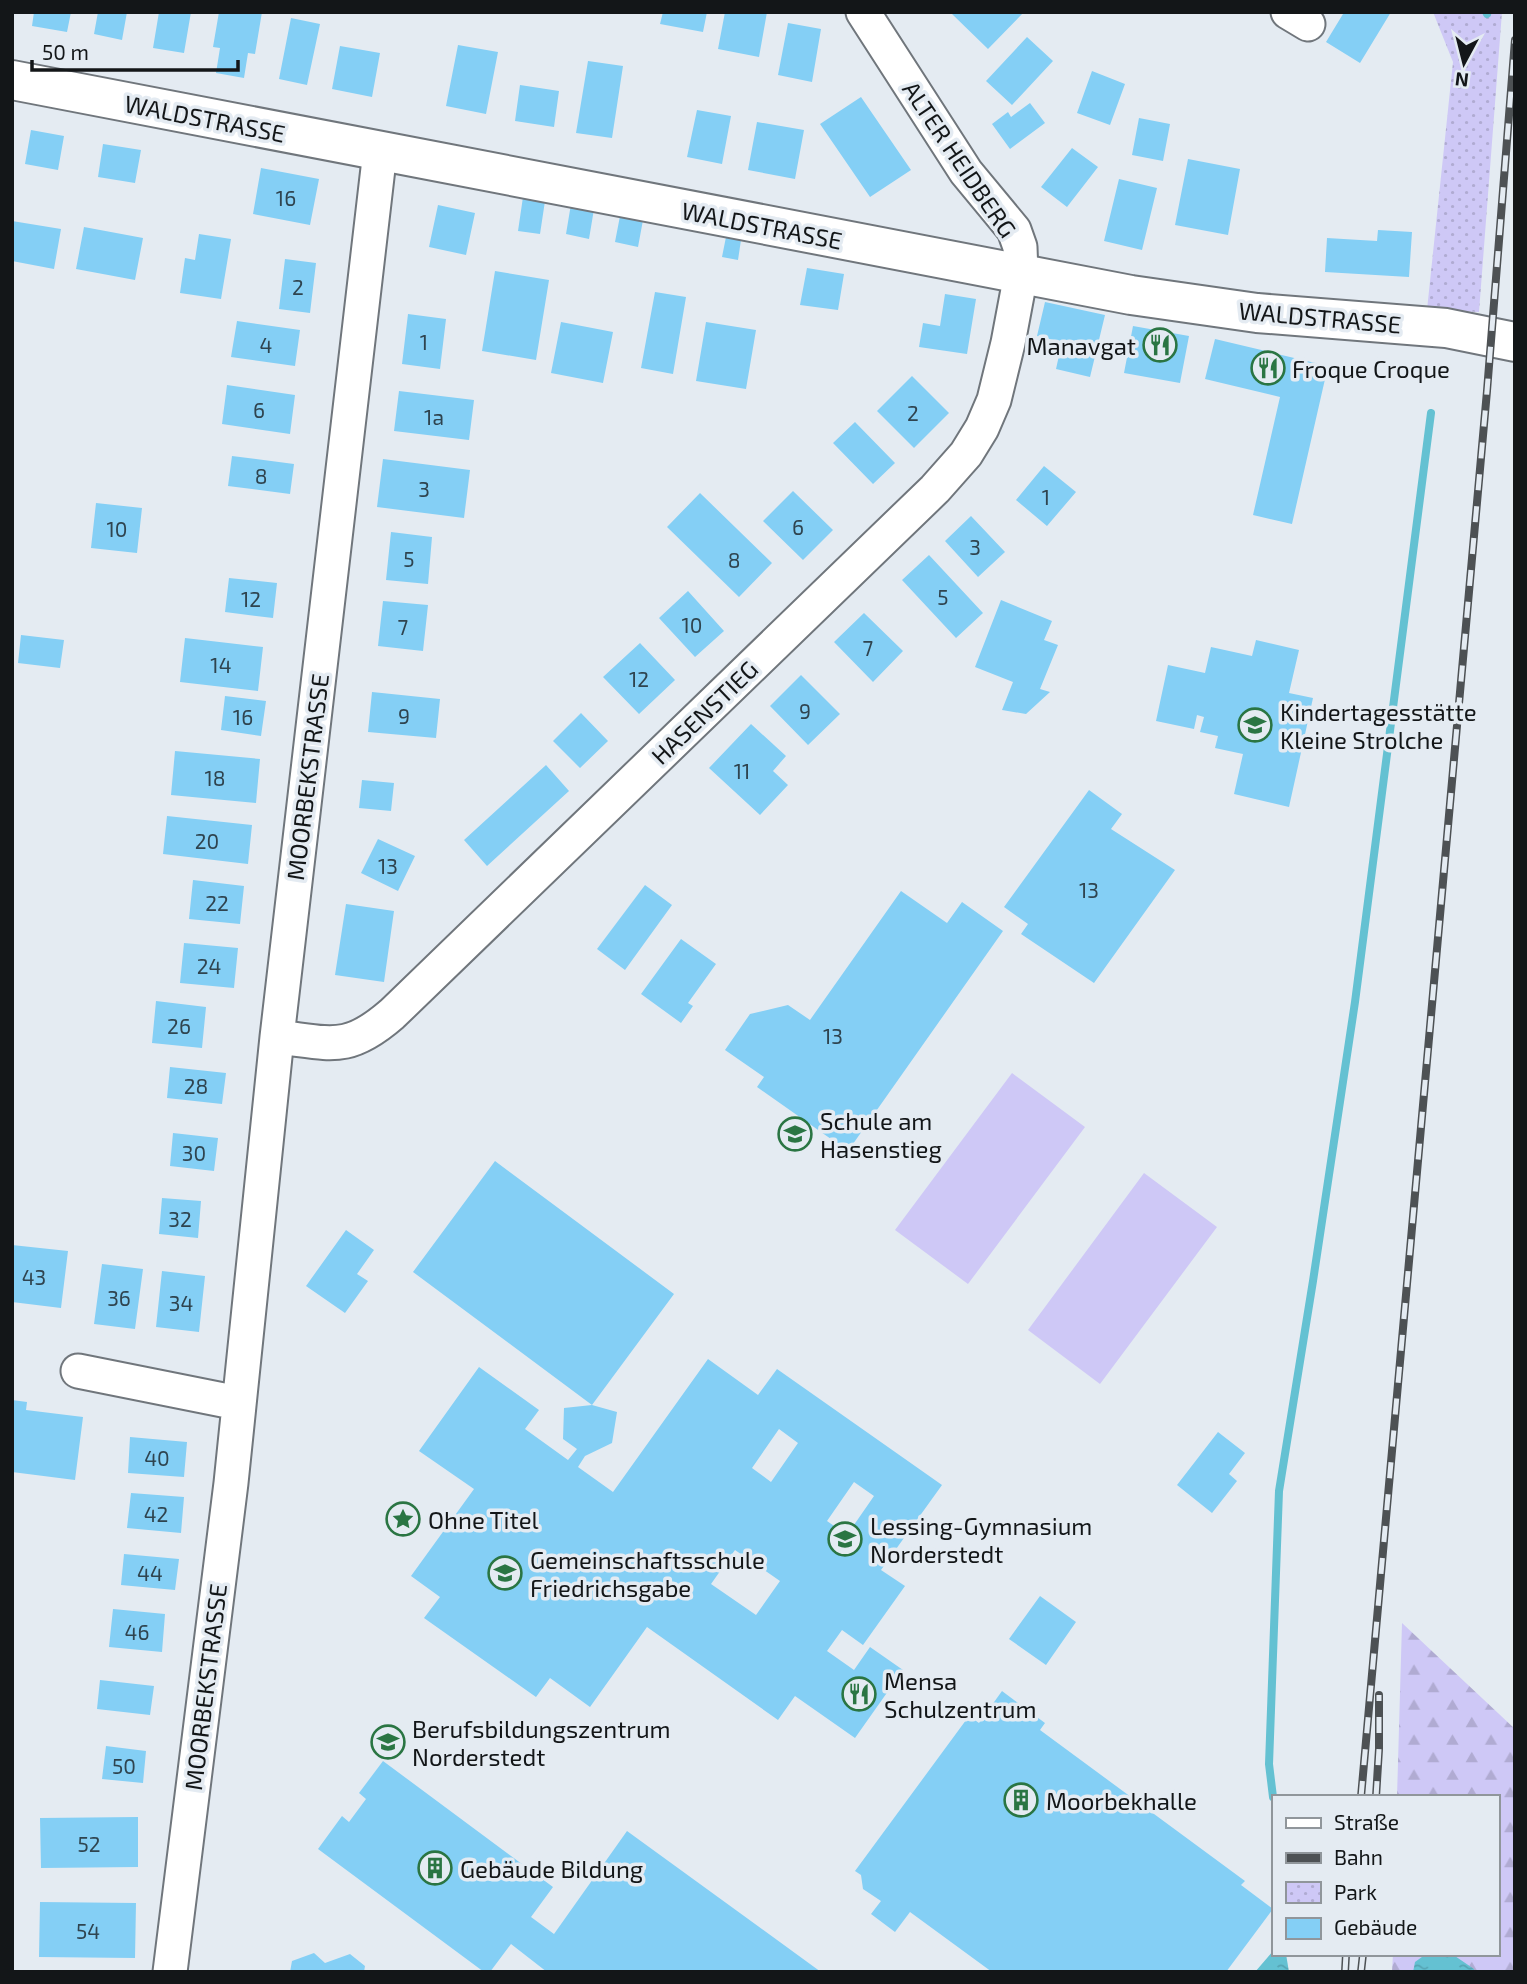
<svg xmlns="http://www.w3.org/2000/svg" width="1527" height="1984" viewBox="0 0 1527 1984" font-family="'Exo 2',sans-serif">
<defs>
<pattern id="forest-firs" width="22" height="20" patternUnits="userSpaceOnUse" patternTransform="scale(1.75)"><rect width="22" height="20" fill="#cec8f6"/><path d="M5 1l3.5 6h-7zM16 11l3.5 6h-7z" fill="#b0abd2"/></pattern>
<pattern id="park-dots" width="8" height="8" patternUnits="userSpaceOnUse" patternTransform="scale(1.75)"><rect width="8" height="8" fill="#cec8f6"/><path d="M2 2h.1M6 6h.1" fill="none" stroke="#b0abd2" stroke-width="1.8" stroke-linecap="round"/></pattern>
<pattern id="water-ripples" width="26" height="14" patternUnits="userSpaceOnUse" patternTransform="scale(1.75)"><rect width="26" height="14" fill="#64c1d2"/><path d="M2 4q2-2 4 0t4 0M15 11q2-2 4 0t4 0" fill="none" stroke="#56a5b4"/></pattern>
</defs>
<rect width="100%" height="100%" fill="#e4ebf2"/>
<!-- green -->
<path fill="#cec8f6" d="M1012,1073l73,54 -117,157 -73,-54z
M1144,1173l73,54 -117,157 -72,-54z"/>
<!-- forest -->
<path fill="url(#forest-firs)" d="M1402,1623l113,106v243h-123l1,-18h104v-157h-100z"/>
<!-- park -->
<path fill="url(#park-dots)" d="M1433,12h69l-23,300 -52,-2 26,-248z"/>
<!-- water -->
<path fill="url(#water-ripples)" d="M1273,1951v3h13l3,18h-34z
M1426,1954h26l22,15v3h-61l2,-10z"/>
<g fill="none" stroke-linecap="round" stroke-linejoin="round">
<!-- stream -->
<path stroke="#64c1d2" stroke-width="8" d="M1486,12l1,2
M1273,1797l-4,-33 10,-273 34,-210 42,-279 76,-589"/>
</g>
<!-- building -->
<path fill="#84cff5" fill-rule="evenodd" d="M34,12h37l-4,20 -35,-6z
M98,12h29l-5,28 -28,-6z
M159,12h32l-7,41 -31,-5z
M219,12h43l-7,42 -7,-1 -4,25 -28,-5 4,-25 -7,-1z
M663,12h44l-4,20 -43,-8z
M725,12h42l-8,45 -41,-8z
M954,12h70l-36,37 -36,-35z
M1339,12h52l-31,51 -34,-21 17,-28z
M291,18l29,6 -13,61 -28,-6z
M788,23l33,6 -9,53 -34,-7z
M1027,37l26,24 -41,44 -26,-24z
M458,45l40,7 -12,62 -40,-8z
M340,46l40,7 -8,44 -40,-8z
M588,61l35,5 -11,72 -36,-5z
M1092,71l33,13 -15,41 -33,-12z
M520,85l39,6 -5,36 -39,-6z
M861,97l50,73 -41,27 -50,-73z
M1030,103l15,20 -35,26 -18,-25 16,-12 3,5z
M697,110l34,6 -9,48 -35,-7z
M1139,118l31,6 -7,37 -31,-6z
M757,122l47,8 -9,49 -47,-9z
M31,130l33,6 -6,34 -33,-6z
M103,144l38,6 -6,33 -37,-6z
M1072,148l26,19 -31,40 -26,-20z
M1188,159l52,10 -12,66 -53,-10z
M261,168l58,11 -9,46 -57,-11z
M1119,179l38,9 -15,62 -38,-9z
M523,197l22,4 -5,33 -22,-3z
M571,204l23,5 -5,30 -23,-5z
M438,205l37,8 -9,42 -37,-8z
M620,216l23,4 -5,27 -23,-5z
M12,221l49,8 -7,40 -42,-8z
M84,227l59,11 -8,42 -59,-11z
M1378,230l34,2 -3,45 -84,-5 2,-34 50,3z
M199,234l32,5 -10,60 -41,-6 5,-35 10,2z
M726,237l15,3 -3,20 -16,-3z
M285,259l31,4 -6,50 -31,-4z
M807,268l37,6 -6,36 -38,-5z
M495,271l54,9 -13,80 -54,-9z
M655,292l31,5 -13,77 -32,-6z
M945,294l31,5 -9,55 -48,-7 4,-24 17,3z
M1045,302l60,13 -15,62 -34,-8 6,-27 -25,-6z
M408,314l38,5 -6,50 -38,-5z
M237,321l63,9 -5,36 -64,-9z
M561,322l52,10 -10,51 -52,-10z
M706,322l50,8 -10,59 -50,-8z
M1133,326l56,10 -9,47 -56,-10z
M1215,339l113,27 -36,158 -39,-9 27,-118 -75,-18z
M912,376l37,37 -35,35 -37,-37z
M227,385l68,10 -5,39 -68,-10z
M399,391l75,9 -5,40 -75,-9z
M855,422l40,41 -22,21 -40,-41z
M232,456l62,8 -4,30 -62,-8z
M383,459l87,11 -6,48 -87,-11z
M1044,466l32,26 -29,34 -31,-26z
M793,491l40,39 -30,30 -40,-39z
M700,493l72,70 -33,34 -72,-70z
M96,503l46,5 -5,45 -46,-5z
M971,516l34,36 -27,25 -33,-36z
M391,532l41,5 -4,47 -42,-4z
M929,555l54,58 -27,25 -54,-58z
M229,578l48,5 -4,35 -48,-6z
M688,591l36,40 -29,26 -36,-39z
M1001,600l51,21 -8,19 14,5 -18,44 10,3 -24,22 -24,-4 11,-28 -38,-15z
M383,601l45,4 -5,46 -45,-5z
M864,613l39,38 -30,31 -39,-40z
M21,635l43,5 -4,28 -42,-5z
M185,638l78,9 -5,44 -78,-9z
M1256,640l43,10 -10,43 24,5 -24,109 -55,-13 9,-40 -28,-6 3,-12 -18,-4 4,-15 -7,-2 -3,14 -38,-8 12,-56 37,8 6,-26 41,9z
M640,643l35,37 -36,34 -36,-37z
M801,675l39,39 -32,31 -38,-39z
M372,692l68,7 -4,39 -68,-6z
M225,696l41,5 -5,35 -40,-6z
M581,713l27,28 -28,27 -27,-27z
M751,724l35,32 -13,15 15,14 -28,30 -51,-47z
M175,751l85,8 -4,44 -85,-8z
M546,765l23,26 -82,75 -23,-26z
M362,780l32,3 -3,28 -32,-3z
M1089,790l33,24 -11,15 64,41 -81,113 -73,-49 7,-10 -24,-17z
M167,816l85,9 -4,39 -85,-10z
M378,839l37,17 -17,35 -37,-18z
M193,880l51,6 -4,38 -51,-5z
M645,885l27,20 -47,65 -28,-21z
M901,891l46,32 15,-21 41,29 -155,220 -91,-64 7,-10 -39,-27 25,-36 38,-9 22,15z
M346,904l48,7 -10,71 -49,-7z
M681,939l35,25 -28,39 5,3 -12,17 -40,-29z
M184,943l54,5 -4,40 -54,-5z
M156,1001l50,6 -4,41 -50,-5z
M170,1067l56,6 -4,31 -55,-6z
M173,1133l45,5 -4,33 -44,-5z
M495,1161l179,133 -82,111 -179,-133z
M162,1198l39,3 -3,37 -39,-4z
M346,1230l28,20 -17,24 11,7 -23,32 -39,-27z
M12,1245l56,6 -7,57 -49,-6z
M102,1264l41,5 -8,60 -41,-5z
M162,1271l43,5 -6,56 -43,-5z
M708,1359l50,36 19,-26 165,116 -61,85 24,16 -42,59 -21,-15 -15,21 27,19 16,-23 33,23 -48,68 -60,-42 -17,24 -131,-93 -57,80 -40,-29 -14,19 -112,-79 16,-21 -29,-21 63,-87 -55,-38 60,-84 60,43 -14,19 43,31 9,-11 -14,-10 1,-31 28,-3 25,7 -5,31 -27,13 -7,11 35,25zM779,1429l19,14 -27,39 -19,-14zM854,1482l20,14 -27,39 -20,-14zM735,1550l45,31 -24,34 -45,-31z
M12,1400l15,2 -1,8 57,7 -8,63 -63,-8z
M1218,1432l27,21 -16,21 8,7 -25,32 -35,-28z
M130,1437l57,5 -3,35 -56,-4z
M131,1493l53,4 -3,36 -54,-5z
M124,1554l55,5 -4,31 -54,-5z
M1040,1596l36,26 -30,43 -37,-26z
M113,1609l52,5 -3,38 -53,-5z
M100,1680l54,6 -4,29 -53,-6z
M1002,1691l43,32 -5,7 205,151 -4,4 32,24 -47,63h-234l-82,-60 -15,20 -24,-18 10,-13 -18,-12 -2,-14 -6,-4 114,-155 10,7z
M106,1746l40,5 -3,32 -41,-4z
M383,1761l170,126 -22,30 23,17 73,-103 194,141h-274l-36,-28 -21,28h-6l-166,-123 24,-33 7,6 17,-23 -7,-6z
M138,1817v50l-97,1 -1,-50z
M40,1902l96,1 -1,55 -96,-1z
M314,1953l11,10 25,-9 15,12 -1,6h-74l2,-11z"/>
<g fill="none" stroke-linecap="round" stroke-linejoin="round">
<defs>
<path id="street" d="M1288,12l20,12
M277,1037c54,6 70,16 115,-23l543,-525 31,-35 16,-26 12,-28 14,-57 13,-69 -1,-27 -6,-17 -48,-58 -103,-160
M78,1371l160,32
M170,1972l61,-489 46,-446 103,-886"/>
<path id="secondary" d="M12,80l1119,215 126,18 189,15 69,14"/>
</defs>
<!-- street casing -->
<use href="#street" stroke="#70767c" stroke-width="37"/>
<!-- secondary casing -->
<use href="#secondary" stroke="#70767c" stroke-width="42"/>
<!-- street -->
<use href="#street" stroke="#fff" stroke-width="33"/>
<!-- secondary -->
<use href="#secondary" stroke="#fff" stroke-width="38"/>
<defs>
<path id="rail" d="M1361,1797l126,-1406 28,-351
M1376,1797l3,-48v-54
M1345,1972l1,-18
M1361,1972l2,-18"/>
</defs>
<!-- rail casing -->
<use href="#rail" stroke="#4d5154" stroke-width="8"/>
<!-- rail -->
<use href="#rail" stroke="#e4ebf2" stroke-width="5" stroke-dasharray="16" stroke-linecap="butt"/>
</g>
<!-- icons -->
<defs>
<symbol id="restaurant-ring" viewBox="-11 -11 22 22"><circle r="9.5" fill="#e4ebf2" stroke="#2a7543" stroke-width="1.5"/><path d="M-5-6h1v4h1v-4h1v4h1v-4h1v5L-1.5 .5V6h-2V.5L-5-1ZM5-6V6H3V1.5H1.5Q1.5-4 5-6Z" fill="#2a7543"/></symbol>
<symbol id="school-ring" viewBox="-11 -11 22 22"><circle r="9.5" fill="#e4ebf2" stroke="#2a7543" stroke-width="1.5"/><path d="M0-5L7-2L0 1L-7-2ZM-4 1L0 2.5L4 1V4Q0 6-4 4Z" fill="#2a7543"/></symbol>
<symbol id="sight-ring" viewBox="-11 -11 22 22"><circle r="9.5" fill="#e4ebf2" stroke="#2a7543" stroke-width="1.5"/><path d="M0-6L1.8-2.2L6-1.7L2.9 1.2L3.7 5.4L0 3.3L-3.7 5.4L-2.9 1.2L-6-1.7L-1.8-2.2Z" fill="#2a7543"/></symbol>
<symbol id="building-ring" viewBox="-11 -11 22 22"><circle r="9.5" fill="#e4ebf2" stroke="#2a7543" stroke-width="1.5"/><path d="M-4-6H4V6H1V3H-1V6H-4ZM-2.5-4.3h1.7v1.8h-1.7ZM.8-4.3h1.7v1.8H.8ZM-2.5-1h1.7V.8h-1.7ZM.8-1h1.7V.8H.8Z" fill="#2a7543"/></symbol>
</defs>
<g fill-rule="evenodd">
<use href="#restaurant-ring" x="1141" y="326" width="38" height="38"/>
<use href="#restaurant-ring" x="1249" y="349" width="38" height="38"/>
<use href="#school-ring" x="1236" y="706" width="38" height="38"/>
<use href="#school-ring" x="776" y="1115" width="38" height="38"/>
<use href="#sight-ring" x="384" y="1500" width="38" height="38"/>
<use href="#school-ring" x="826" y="1520" width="38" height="38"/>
<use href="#school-ring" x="486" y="1554" width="38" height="38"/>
<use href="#restaurant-ring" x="840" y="1675" width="38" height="38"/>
<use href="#school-ring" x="369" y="1723" width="38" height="38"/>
<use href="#building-ring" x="1002" y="1781" width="38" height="38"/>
<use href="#building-ring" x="416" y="1849" width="38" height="38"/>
</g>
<g text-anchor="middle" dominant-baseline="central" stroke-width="7" stroke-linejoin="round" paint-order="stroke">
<!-- number labels -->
<g font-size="21" fill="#2f444f">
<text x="286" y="197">16</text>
<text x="298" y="286">2</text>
<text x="424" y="341">1</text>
<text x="266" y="344">4</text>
<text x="259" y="409">6</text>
<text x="913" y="412">2</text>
<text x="434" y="416">1a</text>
<text x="261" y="475">8</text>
<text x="424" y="488">3</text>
<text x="1046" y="496">1</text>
<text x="798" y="526">6</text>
<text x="117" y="528">10</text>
<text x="975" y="546">3</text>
<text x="409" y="558">5</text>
<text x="734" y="559">8</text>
<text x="943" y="596">5</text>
<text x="251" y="598">12</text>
<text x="692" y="624">10</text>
<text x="403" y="626">7</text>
<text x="868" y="647">7</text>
<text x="221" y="664">14</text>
<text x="639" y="678">12</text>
<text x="805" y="710">9</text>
<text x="404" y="715">9</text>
<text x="243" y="716">16</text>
<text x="742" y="770">11</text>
<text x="215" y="777">18</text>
<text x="207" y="840">20</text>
<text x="388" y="865">13</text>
<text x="1089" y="889">13</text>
<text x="217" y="902">22</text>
<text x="209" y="965">24</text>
<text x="179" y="1025">26</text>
<text x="833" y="1035">13</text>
<text x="196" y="1085">28</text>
<text x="194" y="1152">30</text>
<text x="180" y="1218">32</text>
<text x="34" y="1276">43</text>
<text x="119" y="1297">36</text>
<text x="181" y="1302">34</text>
<text x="157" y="1457">40</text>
<text x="156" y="1513">42</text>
<text x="150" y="1572">44</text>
<text x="137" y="1631">46</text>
<text x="124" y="1765">50</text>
<text x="89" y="1843">52</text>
<text x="88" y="1930">54</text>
</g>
<!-- street labels -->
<g font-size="24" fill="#131618" stroke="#e4ebf2">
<text transform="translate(205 118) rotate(11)">WALDSTRASSE</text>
<text transform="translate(960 159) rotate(56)">ALTER HEIDBERG</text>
<text transform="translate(762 225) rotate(11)">WALDSTRASSE</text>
<text transform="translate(1320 317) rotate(5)">WALDSTRASSE</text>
<text transform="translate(704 712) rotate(-44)">HASENSTIEG</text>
<text transform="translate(307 777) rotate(-83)">MOORBEKSTRASSE</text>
<text transform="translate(205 1687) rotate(-83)">MOORBEKSTRASSE</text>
</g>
<!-- poi labels -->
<g font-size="24" fill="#131618" stroke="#e4ebf2" text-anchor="start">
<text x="1136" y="345" text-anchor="end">Manavgat</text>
<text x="1292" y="368">Froque Croque</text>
<text x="1280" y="711">Kindertagesstätte<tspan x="1280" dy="28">Kleine Strolche</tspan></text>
<text x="820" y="1120">Schule am<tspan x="820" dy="28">Hasenstieg</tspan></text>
<text x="428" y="1519">Ohne Titel</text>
<text x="870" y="1525">Lessing-Gymnasium<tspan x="870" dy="28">Norderstedt</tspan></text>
<text x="530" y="1559">Gemeinschaftsschule<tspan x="530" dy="28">Friedrichsgabe</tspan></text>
<text x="884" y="1680">Mensa<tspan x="884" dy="28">Schulzentrum</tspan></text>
<text x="412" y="1728">Berufsbildungszentrum<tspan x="412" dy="28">Norderstedt</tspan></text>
<text x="1046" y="1800">Moorbekhalle</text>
<text x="460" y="1868">Gebäude Bildung</text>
</g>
</g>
<!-- border -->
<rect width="1527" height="1984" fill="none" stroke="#131618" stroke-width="28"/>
<!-- legend -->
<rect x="1272" y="1795" width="228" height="161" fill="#e4ebf2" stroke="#90969b" stroke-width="2"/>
<rect x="1286" y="1818" width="35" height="10" fill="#ffffff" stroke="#90969b" stroke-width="2"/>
<text x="1334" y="1830" font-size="21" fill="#131618">Straße</text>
<rect x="1286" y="1853" width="35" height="10" fill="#4d5154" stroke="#90969b" stroke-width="2"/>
<text x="1334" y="1865" font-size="21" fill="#131618">Bahn</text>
<rect x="1286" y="1882" width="35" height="21" fill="url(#park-dots)" stroke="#90969b" stroke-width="2"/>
<text x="1334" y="1900" font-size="21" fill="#131618">Park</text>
<rect x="1286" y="1918" width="35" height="21" fill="#84cff5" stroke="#90969b" stroke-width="2"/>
<text x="1334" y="1935" font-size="21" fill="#131618">Gebäude</text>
<!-- north arrow -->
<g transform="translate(1464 63) rotate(187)" stroke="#e4ebf2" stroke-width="5" paint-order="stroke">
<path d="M0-5L12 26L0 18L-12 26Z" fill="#131618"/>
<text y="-10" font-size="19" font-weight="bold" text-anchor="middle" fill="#131618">N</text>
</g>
<!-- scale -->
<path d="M32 60v10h206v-10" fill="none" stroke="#131618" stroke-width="3.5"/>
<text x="42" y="60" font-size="21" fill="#131618" stroke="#e4ebf2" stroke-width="5" paint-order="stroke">50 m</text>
</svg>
